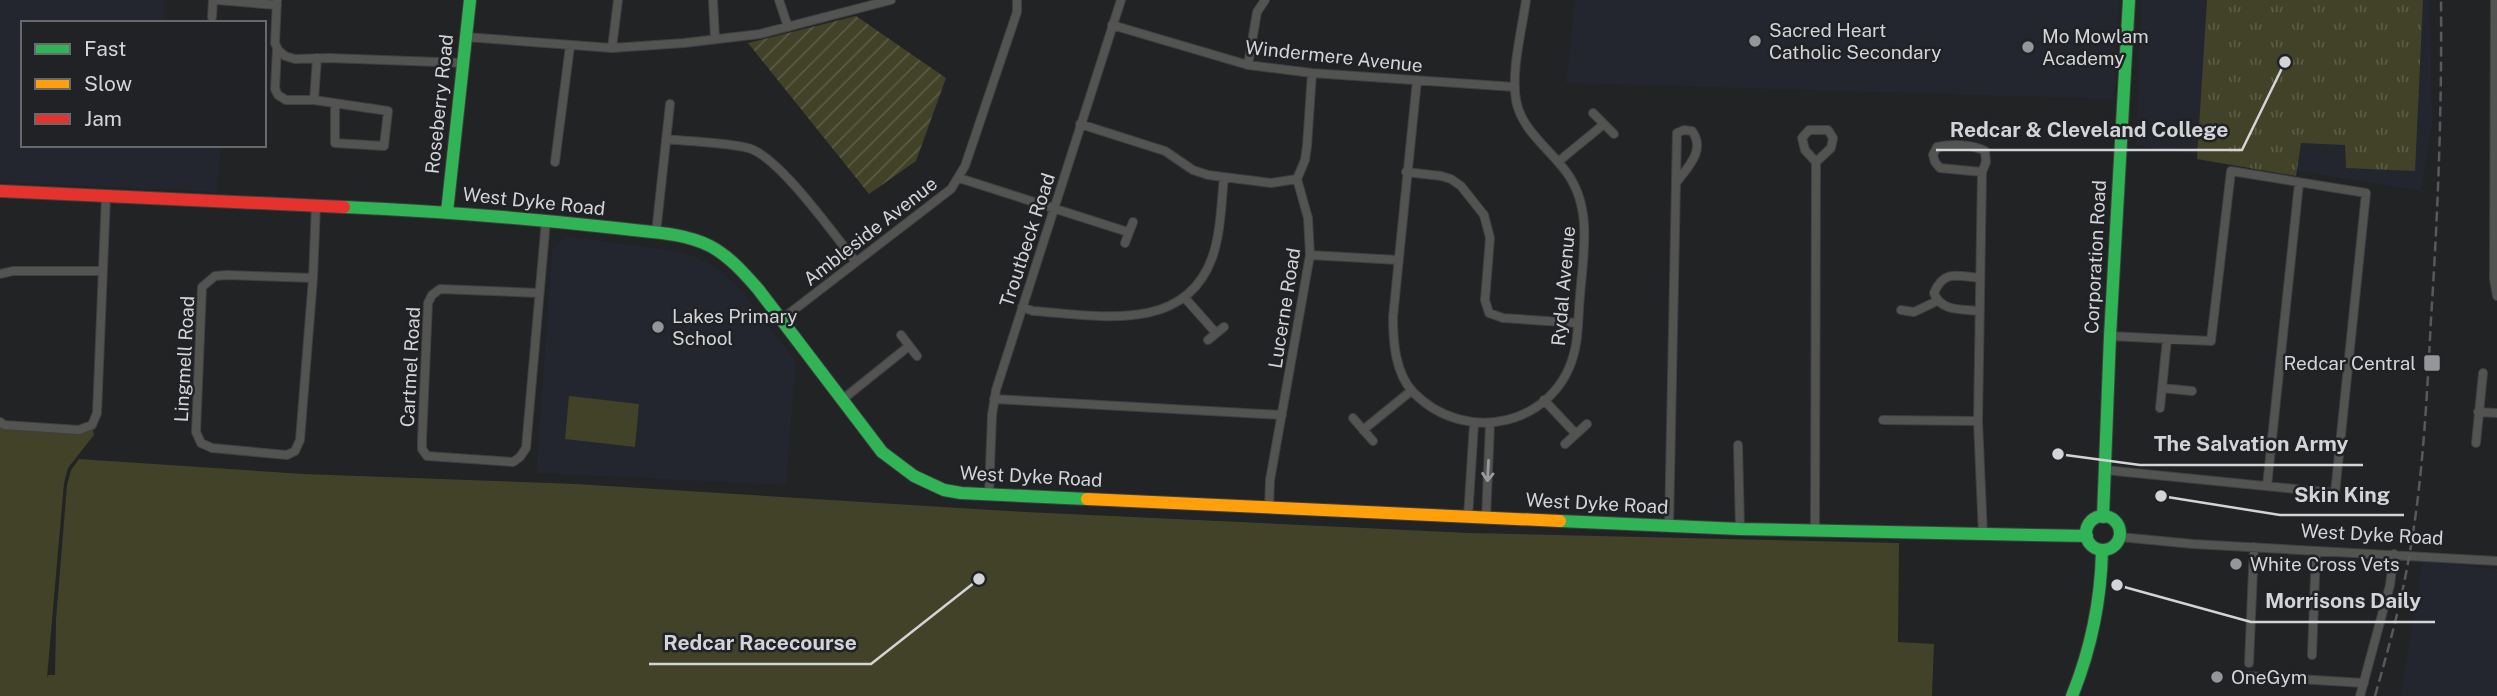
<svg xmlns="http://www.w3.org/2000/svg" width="2497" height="696" viewBox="0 0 2497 696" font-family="'Public Sans',sans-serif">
<defs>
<pattern id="park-tufts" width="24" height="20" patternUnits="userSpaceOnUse" patternTransform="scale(1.75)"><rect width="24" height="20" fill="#414228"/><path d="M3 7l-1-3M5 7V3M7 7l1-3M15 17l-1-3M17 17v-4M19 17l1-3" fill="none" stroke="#5c5c46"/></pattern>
<pattern id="garden-furrows" width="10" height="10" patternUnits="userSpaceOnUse" patternTransform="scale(1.75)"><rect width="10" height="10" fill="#414228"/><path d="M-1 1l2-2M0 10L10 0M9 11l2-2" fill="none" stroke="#5c5c46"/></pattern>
</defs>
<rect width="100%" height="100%" fill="#212325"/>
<!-- built -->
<path fill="#24262f" d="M0,0h165l-1,23h-141v122h198l-4,47 -217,-10z
M1575,0h544l-5,99 -548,-16z
M2141,0h289l2,124 -11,67 -285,-46z
M565,236l118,16 30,13 31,28 52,69 -10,123 -250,-12 16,-223z
M2422,561l75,8v127h-96z"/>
<!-- grass -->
<path fill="#414228" d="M569,396l70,8 -4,43 -70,-8z
M0,422l79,8 13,-5 2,10 -26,33 -4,15 -17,195 1,-3h7l1,-56 11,-134 4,-15 8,-11 225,15 272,10 432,27 461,22 430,10 -1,99 36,2 -2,52h-1932z"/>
<!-- park -->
<path fill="url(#park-tufts)" d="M2207,0h216l-8,171 -69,-3 -1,-23 -44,-2 -5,33 -99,-17z"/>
<!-- garden -->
<path fill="url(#garden-furrows)" d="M856,16l90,62 -30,83 -47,33 -121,-151z"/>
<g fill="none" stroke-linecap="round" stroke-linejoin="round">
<defs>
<path id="street" d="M216,0l61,5
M277,0l-2,43 3,7 7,6 10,3 34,-1 135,5
M713,0l2,39
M779,0l9,27
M2495,0l-1,279 3,17
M212,17l1,-17
M1112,25l136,40 64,8 203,14
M466,37l146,11 72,-5 76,-9 131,-34
M277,48l-2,41 3,6 8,5h28l74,11 -4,35 -49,-3v-38
M612,48l6,-48
M1248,65l9,-53 8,-12
M1417,80l-24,237c0,24 2,56 20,75 53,55 146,33 162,-43 4,-17 3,-36 5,-53 3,-41 13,-87 -13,-123 -17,-24 -46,-43 -51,-73 -5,-30 6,-70 10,-100
M314,100l3,-42
M1593,113l21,21
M1080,124l85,27 28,19 15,5 63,8 26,-4
M666,139c27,3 56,3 82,9 30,7 87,88 108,114
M1559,161l45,-37
M555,162l15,-116
M1406,172l35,4 10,3 10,7 23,29 6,23 -5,62 4,13 14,5 74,5
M1982,172l-42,-4 -5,-6 -2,-7 4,-8c14,-3 35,-3 48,4l1,11 -4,10 -4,249 5,114
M959,178l169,54
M656,233l14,-129
M1125,243l8,-21
M1310,255l88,5
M0,274l13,-3h90
M313,278l-13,162 -5,11 -8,4 -75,-7 -11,-5 -5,-11 6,-145 13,-11 12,-1 86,3 3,-73
M539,293l-99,-4 -8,6 -4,8 -6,137v9l5,7 86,6 7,-5 6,-9 20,-228
M1184,297l32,36
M1022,307l11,4c63,4 151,24 179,-53 9,-25 9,-54 12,-80
M1901,310l13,2 23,-11
M1980,311c-18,-2 -39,1 -46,-18 10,-24 24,-17 46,-15
M782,319l169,-130 14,-23 52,-154v-12
M901,335l16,21
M1208,340l16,-13
M2162,388l30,3
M843,399l66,-53
M994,399l288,16
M1544,400l32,34
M2160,408l7,-69
M2478,412l19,1
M1353,418l20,23
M1883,420l95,1
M0,422l4,3 75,5 13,-5 5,-12 9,-217
M1363,430l48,-39
M2476,443l7,-70
M1565,444l22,-20
M1738,445l2,84
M2105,470l230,23 31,-300 -135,-22 -20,170 -101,-5
M2267,486l32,-303
M989,494l3,-79 4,-25 125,-390
M1269,508l1,-28 40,-225 -2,-37 -11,-39 8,-19 2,-14 5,-73
M1468,517l6,-93
M1486,518l4,-94
M1669,526l8,-393 7,-3 8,1c14,19 -4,36 -16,52
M1815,530l1,-368 -11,-12 -3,-12 7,-8h19l5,8 -2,10 -15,14
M2120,537l73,7 304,17
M2312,655l4,-104
M2249,663l5,-116
M2248,676l116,7
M2360,696l30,-111 4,-31"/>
<path id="fast" d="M344,207c91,4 182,11 272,21 30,4 67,4 94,18 19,10 34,27 48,43l124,163 32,24 30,14 17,3 126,6
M447,212l23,-212
M2086 533a17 17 0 1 1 34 0a17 17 0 1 1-34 0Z
M2103,517l7,-181 19,-336
M1560,521l180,8 347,7
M2072,696c19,-47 29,-95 30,-146"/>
<path id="slow" d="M1087,499l473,22"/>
<path id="jam" d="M0,191l344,16"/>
</defs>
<!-- street casing -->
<use href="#street" stroke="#3e3f41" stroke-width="10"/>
<!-- fast casing -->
<use href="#fast" stroke="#3e3f41" stroke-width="14"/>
<!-- slow casing -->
<use href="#slow" stroke="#3e3f41" stroke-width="14"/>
<!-- jam casing -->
<use href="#jam" stroke="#3e3f41" stroke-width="14"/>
<!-- street -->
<use href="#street" stroke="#535352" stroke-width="8"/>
<!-- fast -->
<use href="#fast" stroke="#30b455" stroke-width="12"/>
<!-- slow -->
<use href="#slow" stroke="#ff9f0a" stroke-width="12"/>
<!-- jam -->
<use href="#jam" stroke="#e5322d" stroke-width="12"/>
<!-- rail -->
<path stroke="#5a595a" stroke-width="2.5" stroke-dasharray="10 5" stroke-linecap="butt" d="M2375,696c13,-46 26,-92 34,-139 14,-77 18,-161 22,-238 7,-107 11,-212 10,-319"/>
</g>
<!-- one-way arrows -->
<defs><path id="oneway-shaft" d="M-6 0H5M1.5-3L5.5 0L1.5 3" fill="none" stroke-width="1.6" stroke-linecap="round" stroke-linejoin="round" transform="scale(1.75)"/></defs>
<use stroke="#999a9b" href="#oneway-shaft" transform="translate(1488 471) rotate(93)"/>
<!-- markers -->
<g fill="#959699" stroke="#202226" stroke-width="2.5">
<circle cx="1755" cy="41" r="7"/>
<circle cx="2028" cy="47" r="7"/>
<circle cx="658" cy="327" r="7"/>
<rect x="2423" y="354" width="18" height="18" rx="3.5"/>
<circle cx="2236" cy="564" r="7"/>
<circle cx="2217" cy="677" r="7"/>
</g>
<g text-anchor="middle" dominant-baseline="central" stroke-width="5" stroke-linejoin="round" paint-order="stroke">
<!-- poi labels -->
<g font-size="19" fill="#d3d4d7" stroke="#202226" text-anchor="start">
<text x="1769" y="30">Sacred Heart<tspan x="1769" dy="22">Catholic Secondary</tspan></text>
<text x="2042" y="36">Mo Mowlam<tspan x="2042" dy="22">Academy</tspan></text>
<text x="672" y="316">Lakes Primary<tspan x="672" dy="22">School</tspan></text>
<text x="2416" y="363" text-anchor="end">Redcar Central</text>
<text x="2250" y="564">White Cross Vets</text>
<text x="2231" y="677">OneGym</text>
</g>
<!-- street labels -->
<g font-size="19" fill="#d3d4d7" stroke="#202226">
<text transform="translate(1334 56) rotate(6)">Windermere Avenue</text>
<text transform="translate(439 104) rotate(-84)">Roseberry Road</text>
<text transform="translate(534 201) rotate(6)">West Dyke Road</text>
<text transform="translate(870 231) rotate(-38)">Ambleside Avenue</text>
<text transform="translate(1027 240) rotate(-72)">Troutbeck Road</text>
<text transform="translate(2095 257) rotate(-87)">Corporation Road</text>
<text transform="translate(1563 286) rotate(-85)">Rydal Avenue</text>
<text transform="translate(1284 308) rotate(-81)">Lucerne Road</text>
<text transform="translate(184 359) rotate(-87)">Lingmell Road</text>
<text transform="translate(410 367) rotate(-87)">Cartmel Road</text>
<text transform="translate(1031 476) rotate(3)">West Dyke Road</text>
<text transform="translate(1597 503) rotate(3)">West Dyke Road</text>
<text transform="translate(2372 534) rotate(3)">West Dyke Road</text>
</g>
</g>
<!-- callouts -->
<path fill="none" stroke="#d3d4d7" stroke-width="2.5" d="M2285 62L2242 150H1936M2058 454L2140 465H2363M2161 496L2280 515H2404M2117 585L2251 622H2435M979 579L871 664H649"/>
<g fill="#d3d4d7" stroke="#202226" stroke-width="2.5">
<circle cx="2285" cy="62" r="7"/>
<circle cx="2058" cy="454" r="7"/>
<circle cx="2161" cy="496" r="7"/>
<circle cx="2117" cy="585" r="7"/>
<circle cx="979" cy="579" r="7"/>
</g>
<g font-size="21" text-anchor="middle" font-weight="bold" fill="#d3d4d7" stroke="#202226" stroke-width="5" stroke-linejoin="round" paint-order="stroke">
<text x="2089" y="137">Redcar &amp; Cleveland College</text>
<text x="2251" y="451">The Salvation Army</text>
<text x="2342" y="502">Skin King</text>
<text x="2343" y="608">Morrisons Daily</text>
<text x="760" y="650">Redcar Racecourse</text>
</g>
<!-- legend -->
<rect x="21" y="21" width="245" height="126" fill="#202226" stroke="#68696d" stroke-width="2"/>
<rect x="35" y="44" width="35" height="10" fill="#30b455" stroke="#68696d" stroke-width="2"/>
<text x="84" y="56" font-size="21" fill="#d3d4d7">Fast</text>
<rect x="35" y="79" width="35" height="10" fill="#ff9f0a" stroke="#68696d" stroke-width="2"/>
<text x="84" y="91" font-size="21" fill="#d3d4d7">Slow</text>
<rect x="35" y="114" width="35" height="10" fill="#e5322d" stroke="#68696d" stroke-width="2"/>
<text x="84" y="126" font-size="21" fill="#d3d4d7">Jam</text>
</svg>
